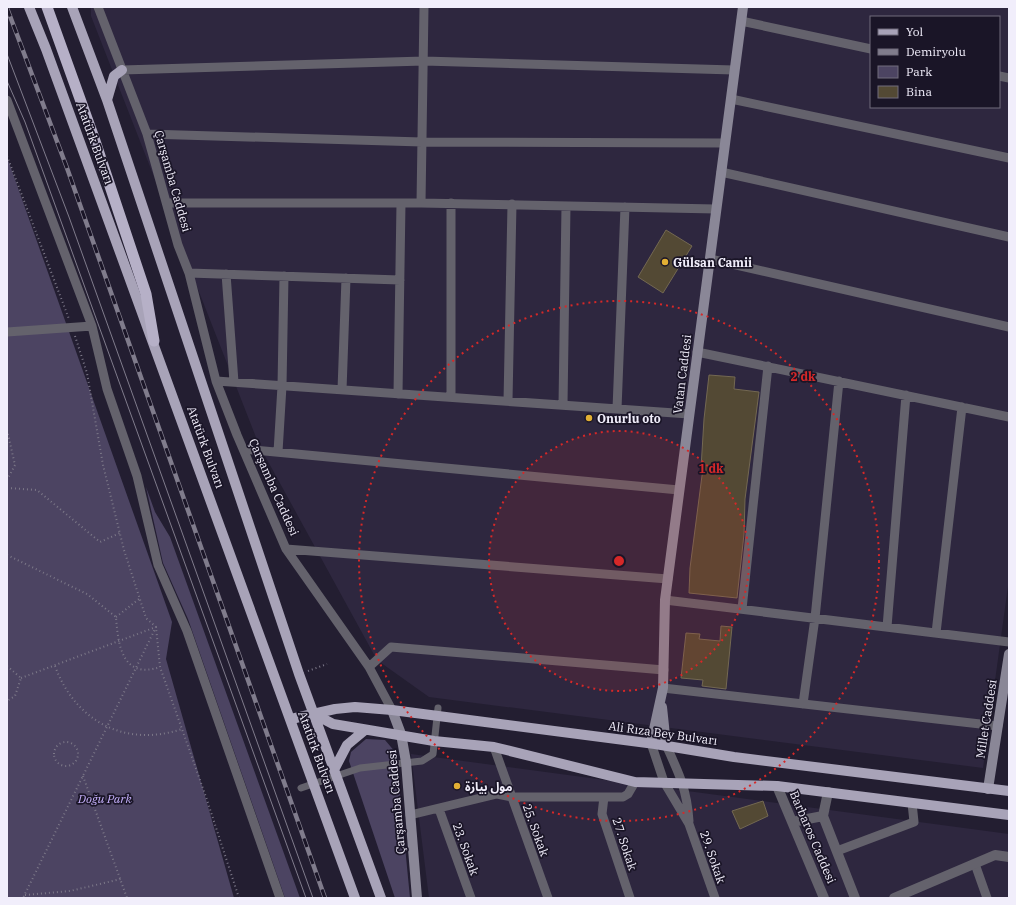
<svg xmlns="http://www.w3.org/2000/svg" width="1016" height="905" viewBox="0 0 1016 905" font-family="'IBM Plex Serif','Noto Sans Arabic',serif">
<rect width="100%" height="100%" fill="#231e31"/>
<!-- built -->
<path fill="#2e273f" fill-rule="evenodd" d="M91,7h918v572l-26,189 -554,-71 -52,-37 -118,-215 -168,-429zM871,17h128v90h-128z
M411,754l598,80v64h-580z"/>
<!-- green -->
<path fill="#4c4462" d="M7,157l165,465 -6,37 68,239h-227z
M146,487l9,25 15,25 130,361h-15l-97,-279 -25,-56z
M366,739l19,1 11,13 14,145h-15l-46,-137 2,-9z"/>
<!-- building -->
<path fill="#534934" stroke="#736852" d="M666,230l26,16 -29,47 -25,-16z
M709,375l26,2 -1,12 25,3 -14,107 -1,35 -7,64 -48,-5 1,-25 13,-100h-2l3,-49z
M721,626l11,1 -6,62 -24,-3 1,-6 -22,-2 5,-45 14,1 -1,5 21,2z
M763,801l5,15 -28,13 -8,-18z"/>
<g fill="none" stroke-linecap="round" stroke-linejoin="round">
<!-- path -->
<path stroke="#7c7888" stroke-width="2" stroke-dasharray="1 3" stroke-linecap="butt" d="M7,156l62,163
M75,336l12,37 16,92 21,85 22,68 10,9 4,40 46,130 33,101
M7,430l8,35 -8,15
M7,488l30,2 63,52 20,-9
M7,555l80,39 29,23c2,27 6,63 44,50
M116,617l23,-18
M7,666l14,12 -6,18 -8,5
M55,666c20,55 70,82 127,63
M308,671l19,-7
M21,678l135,-51 -133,271
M54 754a12 12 0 1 1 24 0a12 12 0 1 1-24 0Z
M83,776l44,122
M25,895l45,-4 51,-12"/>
<!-- pedestrian -->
<path stroke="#64626c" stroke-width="7" d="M301,788l59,-20 62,-7 11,-7 5,-46"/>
<!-- minor -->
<path stroke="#64626c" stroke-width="9" d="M98,7l49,127 31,111 11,28 27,108 21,54 49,114 83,118 23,43
M741,21l130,28
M122,70l302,-9 310,9
M999,76l10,2
M731,99l278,59
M7,100l85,226 15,63 30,87 21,89 29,66 93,267
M147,134l275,8 303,1
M721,172l288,65
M167,203h254l295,6
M421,203l3,-196
M710,259l299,68
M189,273l211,7
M226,274l8,108
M7,332l85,-6
M697,352l312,65
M216,381l473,33
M342,390l4,-112
M398,394l3,-191
M451,397v-194
M508,401l4,-197
M563,405l3,-199
M617,409l8,-202
M243,449l436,41
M278,452l4,-66 2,-110
M286,549l382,30
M665,600l344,42
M742,609l26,-243
M887,627l19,-232
M936,633l26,-226
M369,667l22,-20 273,23
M663,688l335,38
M803,704l12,-86 24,-237
M651,743l13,39 25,42 26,74
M666,745c13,28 21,45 23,76
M494,747l54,151
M604,797l-2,17 28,84
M439,809l32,89
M410,815l87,-21 15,3h111l5,-3 7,-12
M837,851l77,-29 -2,-19
M975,864l12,34"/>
<!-- tertiary -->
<path stroke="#64626c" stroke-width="10" d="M777,786l47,112
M828,792l-5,24 32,82
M792,822l31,-6
M894,898l101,-43 14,2"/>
<!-- secondary -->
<path stroke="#8a8797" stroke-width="10" d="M662,707l4,38
M392,710l9,24 5,28 11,136
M651,743l12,-55 2,-88 78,-593
M988,789l21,-135"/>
<!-- primary -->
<path stroke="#a8a3b8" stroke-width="10" d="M29,7l17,42 309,849
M72,7l35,93 192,574 82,224
M107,100l7,-24 8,-6
M314,714l19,10 101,17 60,6 141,35 142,4 232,29
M291,719l44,-10 20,-2 37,3 263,34 79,13 275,34
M335,768l12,-23 18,-15"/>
<!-- trunk -->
<path stroke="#b6b0c7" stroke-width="11" d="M47,7l46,128 53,159 8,47"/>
<!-- tram -->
<path stroke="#807c8c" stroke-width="1" d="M7,54l62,163 244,681
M7,81l18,41 281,776"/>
<defs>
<path id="rail" d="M7,8l60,160 258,730"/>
</defs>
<!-- rail casing -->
<use href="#rail" stroke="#807c8c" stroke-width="4.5"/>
<!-- rail -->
<use href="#rail" stroke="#1a1527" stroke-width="3" stroke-dasharray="9" stroke-linecap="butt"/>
</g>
<!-- distance rings -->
<circle cx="619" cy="561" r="130" fill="#d62828" fill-opacity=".12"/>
<g fill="none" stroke="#d62828" stroke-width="2" stroke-dasharray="2 4">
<circle cx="619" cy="561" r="130"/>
<circle cx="619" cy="561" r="260"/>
</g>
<!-- markers -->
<g fill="#e2af34" stroke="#1a1527" stroke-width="1.5">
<circle cx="665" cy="262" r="4"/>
<circle cx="589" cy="418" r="4"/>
<circle cx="457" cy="786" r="4"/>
</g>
<g text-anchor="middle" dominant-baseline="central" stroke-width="3.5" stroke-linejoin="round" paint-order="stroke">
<!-- street labels -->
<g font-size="12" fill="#f1eefb" stroke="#1a1527">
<text transform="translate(95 143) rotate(70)">Atatürk Bulvarı</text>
<text transform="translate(173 181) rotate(74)">Çarşamba Caddesi</text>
<text transform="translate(682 374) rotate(-83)">Vatan Caddesi</text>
<text transform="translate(206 447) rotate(70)">Atatürk Bulvarı</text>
<text transform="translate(274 487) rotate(66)">Çarşamba Caddesi</text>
<text transform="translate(986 719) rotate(-81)">Millet Caddesi</text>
<text transform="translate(663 733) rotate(8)">Ali Rıza Bey Bulvarı</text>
<text transform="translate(317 752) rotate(70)">Atatürk Bulvarı</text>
<text transform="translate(396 802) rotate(-95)">Çarşamba Caddesi</text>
<text transform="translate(536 830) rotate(70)">25. Sokak</text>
<text transform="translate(813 837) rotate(67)">Barbaros Caddesi</text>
<text transform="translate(625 844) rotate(72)">27. Sokak</text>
<text transform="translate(466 849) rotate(70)">23. Sokak</text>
<text transform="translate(713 857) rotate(71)">29. Sokak</text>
</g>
<!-- poi labels -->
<g font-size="12" font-weight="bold" fill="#f1eefb" stroke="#1a1527" text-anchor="start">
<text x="673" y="262">Gülsan Camii</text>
<text x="597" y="418">Onurlu oto</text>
<text x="465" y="786">مول بيازة</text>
</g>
<!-- park labels -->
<g font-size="12" font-style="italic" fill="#c7b2fd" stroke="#1a1527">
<text x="105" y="798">Doğu Park</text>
</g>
</g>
<circle cx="619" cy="561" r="6" fill="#d62828" stroke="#1a1527" stroke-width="2"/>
<g font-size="12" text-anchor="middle" font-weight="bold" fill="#d62828" stroke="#1a1527" stroke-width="3.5" stroke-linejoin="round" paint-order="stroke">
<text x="803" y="381">2 dk</text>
<text x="711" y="473">1 dk</text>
</g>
<!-- border -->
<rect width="1016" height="905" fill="none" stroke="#f1eefb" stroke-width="16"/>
<!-- legend -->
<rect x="870" y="16" width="130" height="92" fill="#1a1527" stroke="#706c7c"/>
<rect x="878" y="29" width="20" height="6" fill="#a8a3b8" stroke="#706c7c"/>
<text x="906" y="36" font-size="12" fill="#f1eefb">Yol</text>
<rect x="878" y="49" width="20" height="6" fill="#807c8c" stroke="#706c7c"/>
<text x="906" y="56" font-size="12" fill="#f1eefb">Demiryolu</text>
<rect x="878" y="66" width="20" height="12" fill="#4c4462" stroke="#706c7c"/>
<text x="906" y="76" font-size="12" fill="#f1eefb">Park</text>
<rect x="878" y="86" width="20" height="12" fill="#534934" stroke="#706c7c"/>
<text x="906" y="96" font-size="12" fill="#f1eefb">Bina</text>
</svg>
